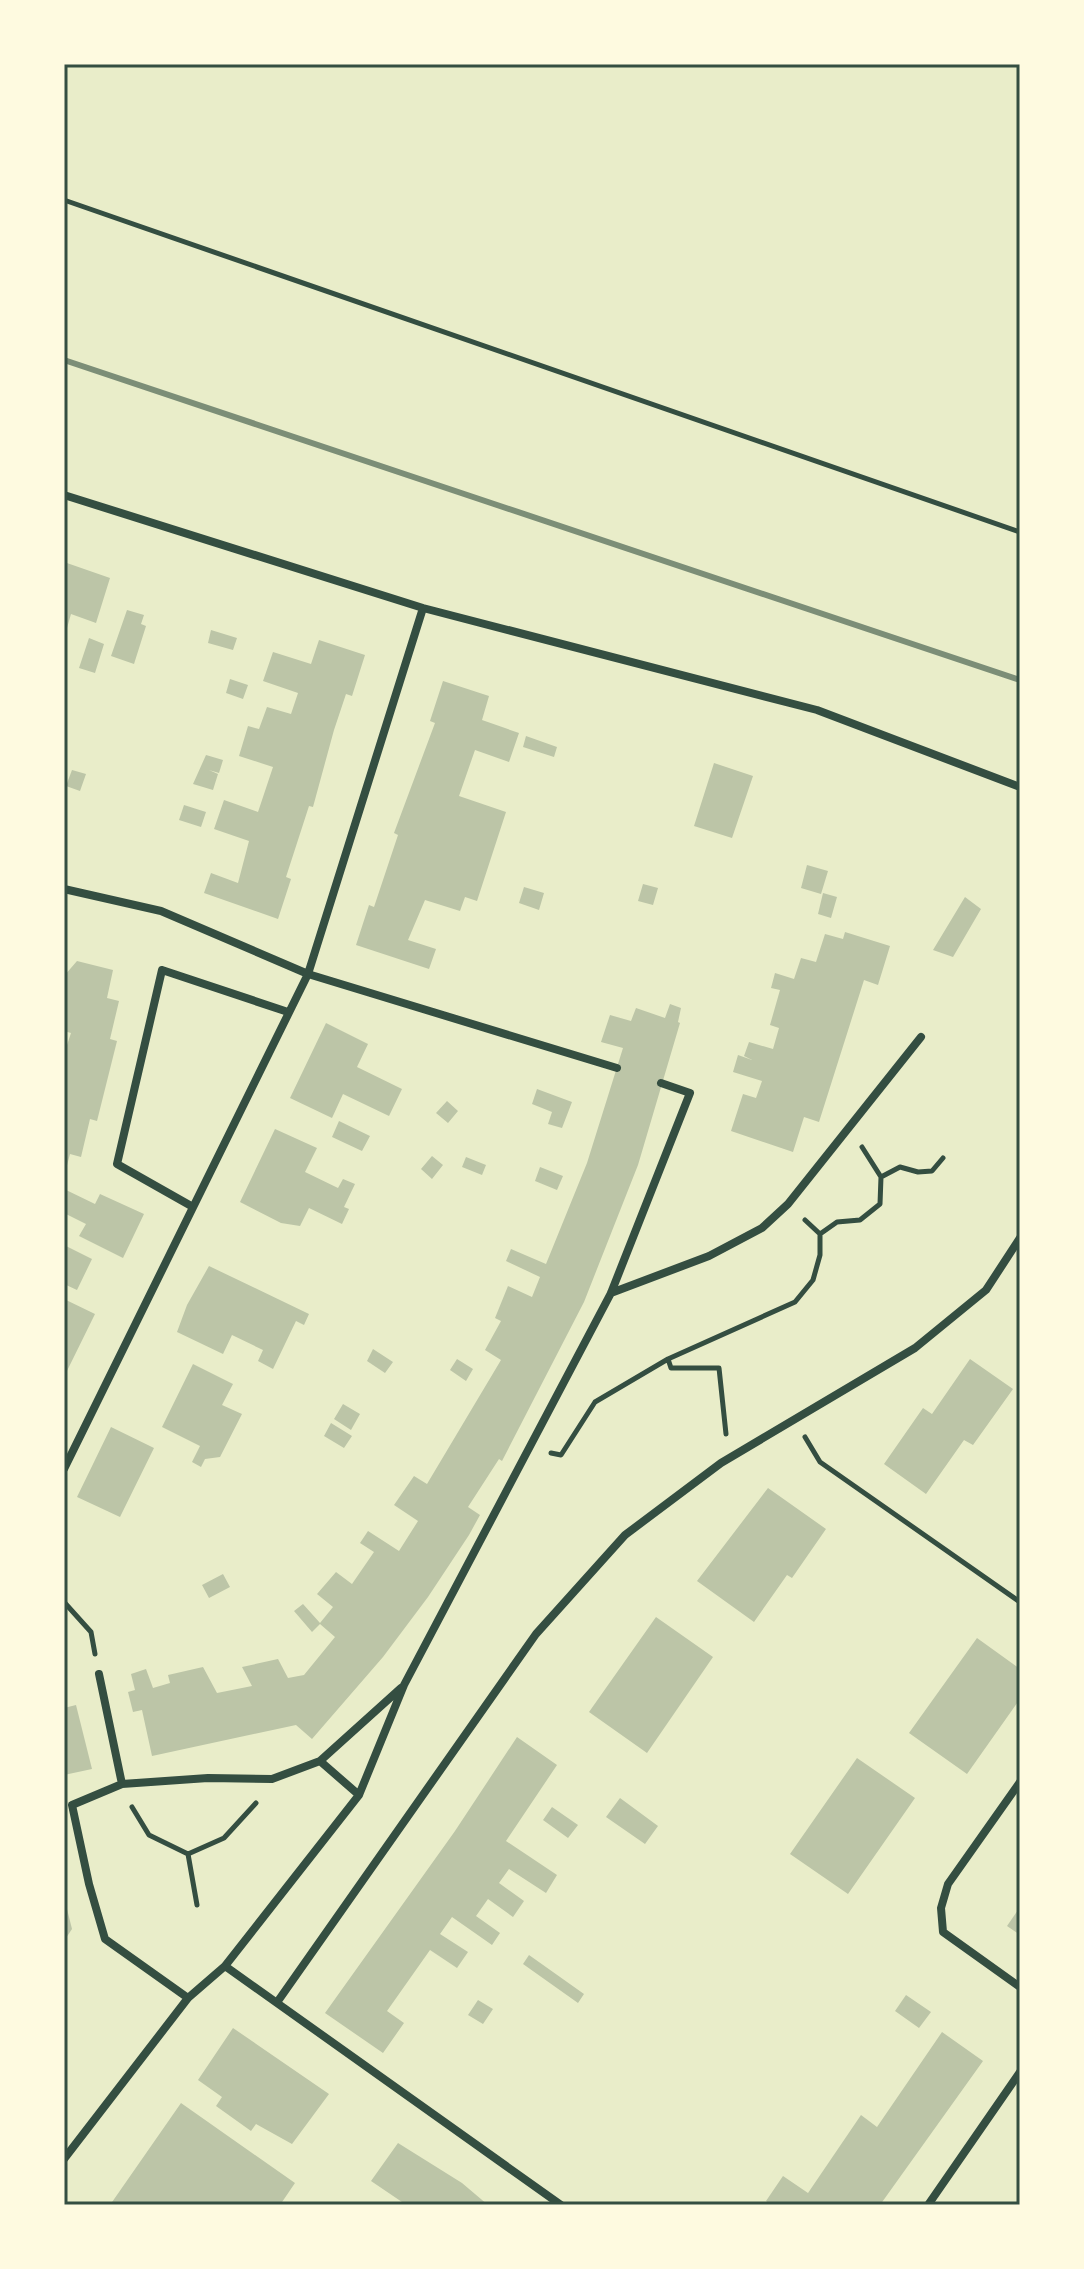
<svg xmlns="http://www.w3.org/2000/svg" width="1084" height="2269" viewBox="0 0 1084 2269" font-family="'Space Grotesk',sans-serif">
<rect width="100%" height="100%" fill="#e9edc9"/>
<!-- building -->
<path fill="#bcc5a7" d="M64,562l46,16 -14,45 -25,-9 -6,21z
M127,610l17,5 -3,9 5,2 -12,38 -23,-8z
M211,630l26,8 -4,12 -25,-7z
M89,638l15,6 -9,29 -16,-5z
M319,640l46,15 -13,41 -6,-2 -12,36 -21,77 -4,-1 -23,71 5,2 -13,40 -74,-26 7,-20 27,10 11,-42 -35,-12 10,-29 34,12 15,-45 -34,-11 9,-30 11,3 8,-22 24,7 7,-21 -35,-12 10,-29 38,12z
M230,679l18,6 -5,14 -17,-6z
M443,681l46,15 -7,24 37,13 -10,29 -34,-12 -16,46 47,16 -29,89 -12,-4 -5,14 -35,-11 -17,40 28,9 -7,20 -73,-24 13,-40 5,2 24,-72 -4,-2 41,-110 -5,-2z
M526,736l31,11 -3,10 -31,-10z
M206,755l17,5 -4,13 -10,-3 9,4 -5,16 -20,-6z
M714,763l39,13 -21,62 -38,-12z
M72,770l14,4 -6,17 -14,-5z
M184,805l22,7 -5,15 -22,-7z
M807,865l21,6 -7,23 -20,-6z
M643,884l15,4 -5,17 -15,-4z
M524,887l20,6 -5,17 -20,-7z
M823,893l14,4 -6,21 -13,-4z
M965,897l16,12 -28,48 -20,-7z
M845,932l45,14 -12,39 -14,-5 -45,142 -15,-5 -11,35 -62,-21 12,-37 13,4 6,-17 -29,-9 5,-17 14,5 -8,-4 5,-14 24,7 6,-21 -9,-3 10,-35 -9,-2 4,-15 19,6 7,-21 15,4 9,-28 18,5z
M77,961l36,9 -6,28 12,3 -9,38 7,2 -20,80 -7,-2 -9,38 -11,-3 -5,19 -1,-119 7,-21 -7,-2v-55z
M670,1004l11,4 -3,14 2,1 -42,142 -54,137 -82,159 -3,-2 -31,48 12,8 -11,20 -41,62 -45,60 -71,82 -16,-14 -144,31 -10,-46 -9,2 -5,-20 7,-2 -4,-16 15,-5 7,19 17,-5 -2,-8 35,-8 14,26 35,-7 -10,-19 36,-8 10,19 16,-3 31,-38 -15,-13 -8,8 -18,-21 9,-7 17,19 13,-16 -16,-13 19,-22 16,12 22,-32 -14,-9 8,-12 31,20 19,-30 -24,-16 20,-29 13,8 74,-124 -16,-10 16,-29 -6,-3 13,-32 24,11 8,-20 -34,-16 5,-12 35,15 41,-101 36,-115 -22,-6 9,-27 21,6 5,-13 29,10z
M326,1023l42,21 -11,23 45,22 -13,27 -46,-22 -11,24 -42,-20z
M537,1089l35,13 -10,26 -14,-4 4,-12 -20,-8z
M447,1101l11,10 -10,12 -12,-10z
M339,1121l31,15 -8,15 -30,-14z
M275,1129l42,19 -12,24 33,16 5,-9 12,5 -11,23 5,2 -7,15 -33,-16 -9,18 -19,-3 -41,-21z
M432,1156l11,9 -11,14 -11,-10z
M466,1157l20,8 -4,10 -20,-8z
M540,1167l23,9 -6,14 -22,-9z
M64,1189l31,15 5,-10 44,20 -21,44 -44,-22 7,-12 -22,-11z
M64,1245l28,14 -15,31 -13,-6z
M209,1266l100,48 -5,11 -8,-4 -23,48 -15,-8 5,-11 -31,-15 -9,19 -46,-22 10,-27z
M64,1299l31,15 -31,63z
M373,1349l20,13 -8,11 -18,-12z
M457,1359l16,10 -7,12 -16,-11z
M970,1359l43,30 -40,56 -9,-5 -38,54 -42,-30 39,-56 9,6z
M193,1364l40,20 -11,21 20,9 -22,43 -15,2 -4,8 -9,-5 8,-16 -38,-19z
M343,1404l17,10 -9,16 -17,-11z
M331,1423l21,13 -8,12 -20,-12z
M111,1427l43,21 -34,69 -43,-20z
M768,1488l58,41 -34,49 -5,-3 -33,47 -57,-41z
M223,1574l7,13 -21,11 -7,-13z
M656,1617l57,40 -66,96 -58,-41z
M977,1638l43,31v30l-53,75 -58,-41z
M76,1705l16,64 -28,6v-67z
M517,1737l40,28 -51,76 51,34 -11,18 -37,-24 -10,14 25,18 -11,16 -25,-18 -12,17 24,17 -8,12 -40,-28 -12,17 28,18 -11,16 -27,-18 -43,61 17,12 -21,30 -58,-40 130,-182z
M857,1758l58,40 -67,96 -58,-40z
M620,1798l38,28 -13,18 -39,-27z
M552,1807l26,18 -10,13 -25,-18z
M64,1897l8,32 -8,12z
M1020,1907v28l-13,-9z
M529,1955l55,39 -6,9 -55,-39z
M906,1995l25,17 -12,16 -24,-17z
M478,2000l15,9 -10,15 -15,-9z
M233,2028l96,66 -37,50 -36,-20 -5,7 -35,-25 6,-9 -24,-17z
M942,2032l41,29 -103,144h-109l-5,-4 17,-25 25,17 53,-78 16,12z
M181,2103l114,80 -15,22h-170z
M398,2143l64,40 26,22h-87l1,-3 -31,-21z"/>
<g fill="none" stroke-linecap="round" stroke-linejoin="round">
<!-- path -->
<path stroke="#344e41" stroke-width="5" d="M64,200l956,332
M881,1177l19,-10 18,5 14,-1 11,-13
M820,1234l17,-12 23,-2 20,-16 1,-27 -19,-30
M668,1359l3,9h48l7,66
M805,1437l15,25 200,140
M551,1453l10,2 34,-53 73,-43 127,-57 18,-22 7,-25v-21l-15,-14
M64,1602l27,30 4,22
M132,1807l17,28 39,19 9,51
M188,1854l36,-16 32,-35"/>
<!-- minor -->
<path stroke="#344e41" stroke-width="8" d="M64,495l359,113 394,102 203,77
M64,889l97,22 147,63 309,94
M193,1207l-76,-43 45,-194 126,42
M611,1293l98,-37 53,-28 26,-24 133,-167
M64,1469l244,-495 115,-366
M99,1674l23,110
M320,1761l81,-73
M1020,1782l-72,102 -7,24 2,24 77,55
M225,1966l336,239
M188,1998l-83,-59 -16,-55 -17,-79 50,-21 86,-6 64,1 48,-18 39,34
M278,2001l258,-367 89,-99 96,-72 194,-115 71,-58 34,-52
M64,2159l124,-161 37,-32 134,-171 45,-110 207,-392 79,-200 -29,-10
M928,2205l92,-133"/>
<!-- rail -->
<path stroke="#7c8e77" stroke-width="6" d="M64,360l956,320"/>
</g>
<!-- border -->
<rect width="1084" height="2269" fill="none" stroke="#fefae0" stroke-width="132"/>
<rect x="66" y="66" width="952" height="2137" fill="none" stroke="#344e41" stroke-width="3"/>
</svg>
